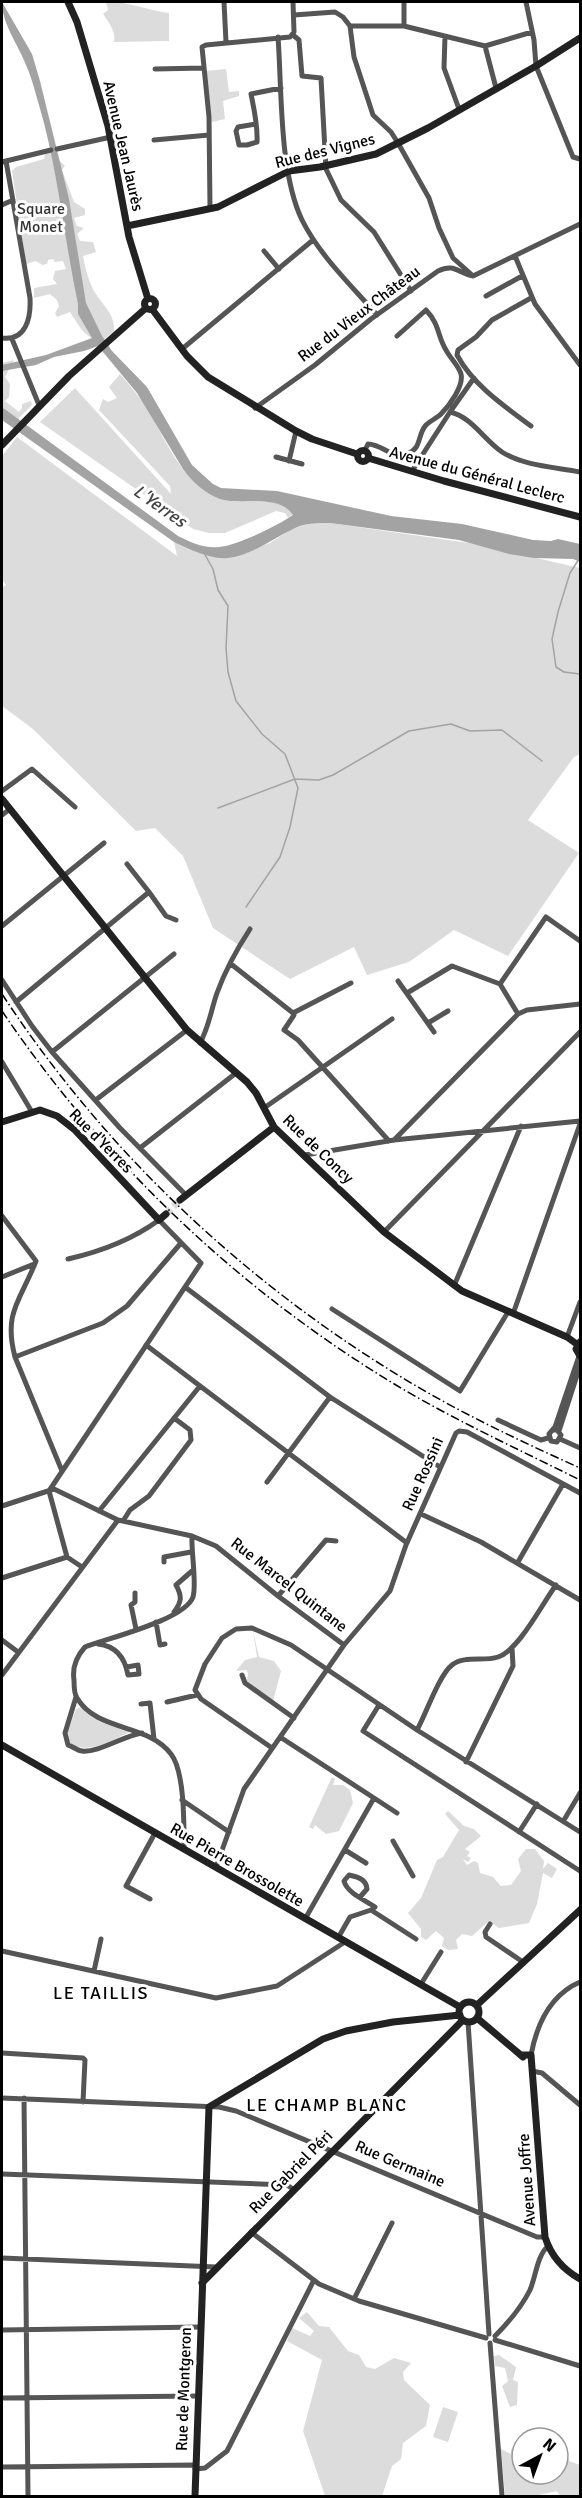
<svg xmlns="http://www.w3.org/2000/svg" width="582" height="2498" viewBox="0 0 582 2498" font-family="Signika,sans-serif">
<rect width="100%" height="100%" fill="#fff"/>
<!-- green -->
<path fill="#dcdcdc" d="M106,2c21,-1 41,8 63,11v28l-55,1c2,-11 -5,-19 -11,-28l5,-4z
M226,69l3,23 10,-1v5l-16,5 2,18 -13,3 -6,-51z
M51,152l14,14 -3,4 12,32 11,7v6l-11,3 3,8 7,2 -7,6 3,7 13,1 3,10 -13,4c2,11 5,23 10,33 7,14 23,25 21,42l-12,10c-18,-2 -23,-16 -32,-29l-13,5 -2,-4 4,-7 -2,-6 -7,-6 -16,4v-10l23,-4 -4,-5 2,-8 11,-2 -3,-8 -8,1 -2,-3 -5,1 -1,4 -5,1 -6,-4 -10,3 -14,-93 4,-4 28,-8 1,-6z
M14,360l-9,17 5,7 -1,13 -4,4 14,11 3,-4v-4l9,-3 1,4 -14,14 -16,-12v-44z
M120,374c10,12 20,23 28,36 16,27 29,60 55,79 5,3 11,7 16,9 22,10 58,-6 74,16l-5,4 -3,-5 -9,-2 -51,22h-16l-16,-4 -153,-107 35,-34 96,106 -1,-8 -71,-76 4,-11 5,3 9,-4 -8,-11z
M17,437l160,119 -3,-14 53,16 43,-15 23,-15 20,-5h17l146,21 104,24v186l-6,3 -46,63 51,33 -71,103 -54,-26 -45,32 -42,13 -13,-28 -64,32 -77,-51 -30,-72 -28,-28 -19,3 -103,-102 -31,-23v-118l4,-3 -4,-6v-123z
M253,1631l6,26 15,4 7,10 -8,30 -26,-19 1,-9 -2,-3 -10,1 9,-11 12,-3z
M81,1707l18,14 33,10c-18,8 -46,27 -64,10v-10l8,-22z
M332,1777l3,2 -2,6h10l7,5 3,13 -14,28 -13,3 -11,-9 -2,4 -4,-2z
M448,1811l16,15 10,3 7,7 -16,13 5,3 -3,4 4,2 -3,4 -5,-3 4,6 7,-4 4,2 2,10 13,4 8,9 10,-1 10,-14 -3,-12 8,-10h9l9,12 -1,8 5,-6 9,6 -5,9 -9,-5 -6,31 -8,19 -30,5 -10,-7 -17,15 -10,-2 -6,6 2,9 -10,1 -6,-4 2,-8 -8,-7 -10,9 -5,-3v-8l-13,-16 13,-15 16,-38 6,-3 16,-27 -14,-16z
M307,2312l12,14 10,1 19,24 11,4 7,12 9,2 19,-11 17,5 -8,9 1,8 26,25 -4,21 -23,17 -2,16 -9,7 -10,30h-57l-22,-65 19,-71 -35,-19 5,-13 18,8 4,-5 -15,-13z
M499,2355l17,12 -3,13 5,2 -1,23 -7,2 -8,-21 6,-5 -3,-13 -10,-2 -1,-10z
M443,2407l15,5 -10,30 -15,-5z
M501,2449l10,5v-5l11,1v24h36v-17l22,8v31h-20l-3,-5 -23,5h-29z"/>
<!-- water -->
<path fill="#a3a3a3" d="M2,2l30,52 8,27 29,118 17,104 16,33 10,15 35,36 45,78 21,19 8,4 56,3 114,25 71,8 71,16 18,1 7,-2 22,5v18l-7,-3 -39,-1 -25,-4 -50,-14 -129,-17c-13,0 -26,0 -37,6 -21,10 -41,26 -65,29 -17,2 -39,-9 -54,-16l-172,-122v-13l176,129c12,6 27,13 41,11 19,-2 58,-21 74,-32 -15,-22 -51,-9 -73,-16 -14,-5 -29,-18 -37,-30l-46,-76 -39,-47 -14,5 -30,6 -18,8 -34,6v-6l44,-10 46,-17 -14,-24v-10c-14,-66 -20,-135 -39,-199 -4,-13 -7,-27 -13,-40 -8,-21 -24,-41 -24,-63z"/>
<g fill="none" stroke-linecap="round" stroke-linejoin="round">
<!-- stream -->
<path stroke="#a3a3a3" stroke-width="1.5" d="M204,553l9,16 5,21 10,16 -2,42 2,24 8,29 26,33 23,20 13,34 -8,39 -10,30 -34,50
M579,559l-9,14 -12,39 -6,27 4,28 8,5 16,2
M218,808l77,-29 24,1 14,-5 76,-44 42,-7 19,7 32,-1 40,31"/>
<!-- secondary-tunnel -->
<path stroke="#d9d9d9" stroke-width="7" stroke-dasharray="7 3.5" stroke-linecap="butt" d="M166,1214l14,-14"/>
<!-- street -->
<path stroke="#555" stroke-width="5" d="M224,2l2,40
M526,2l8,38 2,26 37,91 7,2
M294,15l41,-3 8,5 7,9 4,31 19,58 18,17 7,11 31,55 10,30 14,30 19,17
M350,26h54l81,20 47,-14
M404,26v-24
M293,35l6,5 3,36 19,2 5,91 15,31 33,32 37,59
M445,36l-1,32 15,41
M278,37c4,54 1,135 24,183 18,36 49,65 75,95
M485,46l11,42
M155,69l48,-1
M256,124l-18,3 -2,4 3,14h8l10,-3c1,-16 -3,-33 -6,-48l30,-6
M154,140l55,-5
M57,149l54,-12
M2,162l49,-12
M2,205l11,-5
M210,208l-1,-91 -7,-70 4,-2 84,-8 4,-5 -1,-30
M264,251l15,18
M515,256l20,48 45,61
M486,296l36,-20
M531,298l-39,22 -16,17 -18,13 -1,5c16,30 47,51 74,71
M2,338c24,3 29,-20 28,-40l-24,-137
M12,339l27,66
M182,349l131,-109
M255,408l60,-43 56,-46 67,-48c17,-8 19,2 35,5l107,-52
M450,412l24,-34
M365,450l3,-6c14,0 25,16 39,10 15,-5 10,-19 19,-29 4,-4 11,-7 15,-11 8,-8 23,-28 20,-40 -2,-8 -11,-16 -15,-24 -9,-15 -6,-25 -20,-40l-29,26
M276,457l26,7
M289,461l7,-30
M412,471l38,-59c22,5 34,28 52,40 22,14 53,15 78,20
M2,791l30,-22 43,38
M2,815l8,-6
M149,892l17,24 10,4
M2,926l102,-83
M231,964l62,49 58,-30
M2,980l30,46 20,26 68,76 66,67
M398,981l36,51
M407,993l45,-27 48,18
M16,1002l133,-110 -22,-28
M293,1013l1,2 -10,15 14,10 91,101
M518,1014l-18,-30 46,-67 34,24
M428,1023l20,-12
M200,1043c9,-16 11,-33 17,-50 8,-22 20,-44 33,-64
M52,1052l122,-98
M2,1062l30,50
M97,1099l90,-69
M264,1108l128,-89
M394,1140l124,-126 9,-4 53,-6
M140,1148l96,-75
M305,1155l89,-15 186,-19
M2,1216l34,45c-15,39 -33,51 -21,96l47,114
M384,1232l196,-200
M2,1277l32,-13
M454,1286l67,-160
M185,1287l145,110 110,70
M332,1309l128,82 48,-79
M513,1314l67,-190
M567,1337l13,-35
M146,1345l261,198
M15,1357l88,-34 24,-17 54,-63
M498,1420l43,20 7,-2
M553,1430h4l4,5 -4,7 -6,-1 -2,-7 6,-7 24,-71
M559,1431l21,-65
M560,1439l20,9
M267,1482l63,-85
M49,1491l152,-228 -42,-43c-26,19 -60,32 -91,39
M49,1491l18,66 15,10
M2,1506l52,-17 64,31 74,16 24,10 62,50 66,49
M99,1511l101,-125
M421,1514l60,28 99,58
M123,1521l7,-11 19,-14 42,-56 -1,-10 -16,-12
M164,1562v-5l27,-5
M518,1562l45,-78
M2,1578l65,-21
M135,1593v9l-4,3 5,24
M278,1596l48,-56 10,1
M174,1612c8,-10 8,-16 2,-27l16,-14
M156,1622l4,23 5,-1
M2,1640l16,12
M98,1644c18,2 27,14 30,31l11,-1 -1,-9 -11,2
M2,1675l116,-155
M242,1675l3,8 49,35
M76,1697l-11,36 3,12c4,1 10,6 14,6 16,2 41,-15 60,-18
M167,1702l30,-7
M141,1704l9,-1 4,36
M379,1705l-16,26 217,140
M417,1730c9,-16 22,-55 35,-65 12,-10 32,-3 46,-8 21,-7 44,-53 58,-72
M280,1737l94,61 -69,121
M272,1748l-71,-49 -6,-9 10,-26 17,-26 14,-9 16,-1 39,17 126,85 163,102
M466,1762l47,-96 -1,-18
M374,1798l23,15
M182,1800l47,32
M564,1820l16,-27
M519,1832l18,-28
M393,1841l20,35
M184,1849c0,-23 1,-77 -13,-95 -23,-31 -74,-22 -94,-56 -3,-4 -3,-12 -3,-18 -2,-13 2,-23 11,-33 23,-9 100,-27 108,-50 4,-13 -2,-45 -1,-61
M345,1850l21,13
M216,1867l28,-78 100,-144 46,-54 16,-46 50,-112 3,-2 8,1 113,61
M360,1897l7,-8c-1,-10 -9,-12 -18,-14l-5,6c3,12 21,19 31,26l-4,3
M150,1899l-24,-13 29,-53
M490,1924l-5,8 1,5 37,25
M338,1938l12,-21 21,-7 45,29
M2,1951l214,47 61,-12 68,-44
M94,1971l7,-32
M421,1984l20,-32
M468,2022l21,312
M2,2053l81,5 2,2 -2,42
M531,2055c6,-32 19,-60 49,-73
M532,2071l10,2 38,32
M2,2098l217,9 17,4 301,126h8
M24,2098l4,398
M2,2174l285,11 6,4
M251,2232l68,52 40,17 127,37
M2,2258l214,9
M354,2299l38,-76
M2,2330l198,-3
M495,2336c14,-14 26,-28 35,-46 6,-14 7,-34 18,-44
M495,2340l85,26
M490,2343l12,153
M2,2398l196,-2
M2,2467l193,-2
M195,2469l10,-1 22,-17 87,-171"/>
<!-- secondary -->
<path stroke="#222" stroke-width="7" d="M68,2l9,20 31,104 21,111 19,62
M127,226l91,-19 71,-36 31,-4 56,-13 52,-26 108,-62 44,-28
M144.5 304a5.5 5.5 0 1 1 11 0a5.5 5.5 0 1 1-11 0Z
M152,309l35,47 21,21 88,54 16,8 45,15
M2,445l67,-69 77,-68
M357.5 456a5.5 5.5 0 1 1 11 0a5.5 5.5 0 1 1-11 0Z
M368,458l76,23 136,36
M2,799l185,231 60,52 9,11 18,34 110,105 78,59 105,46 11,8
M2,1122l38,-12 17,6 18,14 84,90 7,-6
M180,1200l94,-73
M580,1342l-4,7 4,7
M2,1745l458,262
M459 2012a10 10 0 1 1 20 0a10 10 0 1 1-20 0Z
M477,2005l103,-95
M477,2018l46,39
M521,2055h10l14,182c6,19 19,33 35,42
M202,2283l261,-263
M195,2496l14,-389 114,-68 23,-8 47,-9 67,-7"/>
<!-- rail -->
<path stroke="#000" stroke-width="1.5" stroke-dasharray="9 3 1.5 3" stroke-linecap="butt" d="M2,994c108,165 257,302 428,400 48,27 99,51 150,74
M2,1011c105,155 243,285 404,380 57,33 116,60 174,89"/>
</g>
<g text-anchor="middle" dominant-baseline="central" stroke-width="6" stroke-linejoin="round" paint-order="stroke">
<!-- street labels -->
<g font-size="16" fill="#000" stroke="#fff">
<text transform="translate(123 146) rotate(77)">Avenue Jean Jaurès</text>
<text transform="translate(325 151) rotate(-14)">Rue des Vignes</text>
<text transform="translate(359 314) rotate(-37)">Rue du Vieux Château</text>
<text transform="translate(477 475) rotate(15)">Avenue du Général Leclerc</text>
<text transform="translate(101 1141) rotate(45)">Rue d'Yerres</text>
<text transform="translate(318 1149) rotate(44)">Rue de Concy</text>
<text transform="translate(423 1474) rotate(-66)">Rue Rossini</text>
<text transform="translate(289 1585) rotate(38)">Rue Marcel Quintane</text>
<text transform="translate(237 1865) rotate(30)">Rue Pierre Brossolette</text>
<text transform="translate(400 2164) rotate(23)">Rue Germaine</text>
<text transform="translate(291 2172) rotate(-45)">Rue Gabriel Péri</text>
<text transform="translate(527 2180) rotate(-94)">Avenue Joffre</text>
<text transform="translate(184 2389) rotate(-88)">Rue de Montgeron</text>
</g>
<!-- park labels -->
<g font-size="16" fill="#333" stroke="#fff">
<text x="41" y="209">Square<tspan x="41" dy="18">Monet</tspan></text>
</g>
<!-- water labels -->
<g font-size="18" font-style="italic" fill="#444" stroke="#fff">
<text transform="translate(160 506) rotate(35)">L'Yerres</text>
</g>
<!-- neighbourhood labels -->
<g font-size="18" letter-spacing="1.5" fill="#000" stroke="#fff">
<text x="101" y="1993">LE TAILLIS</text>
<text x="327" y="2105">LE CHAMP BLANC</text>
</g>
</g>
<!-- border -->
<rect width="582" height="2498" fill="none" stroke="#000000" stroke-width="6"/>
<!-- north arrow -->
<g transform="translate(540 2456) rotate(41)"><circle r="28" fill="#ffffff" stroke="#999999" stroke-width="1.5"/>
<path d="M0-4.5L10 22L0 15L-10 22Z" fill="#000000"/>
<text y="-9" font-size="16" font-weight="bold" text-anchor="middle" fill="#000000">N</text>
</g>
</svg>
